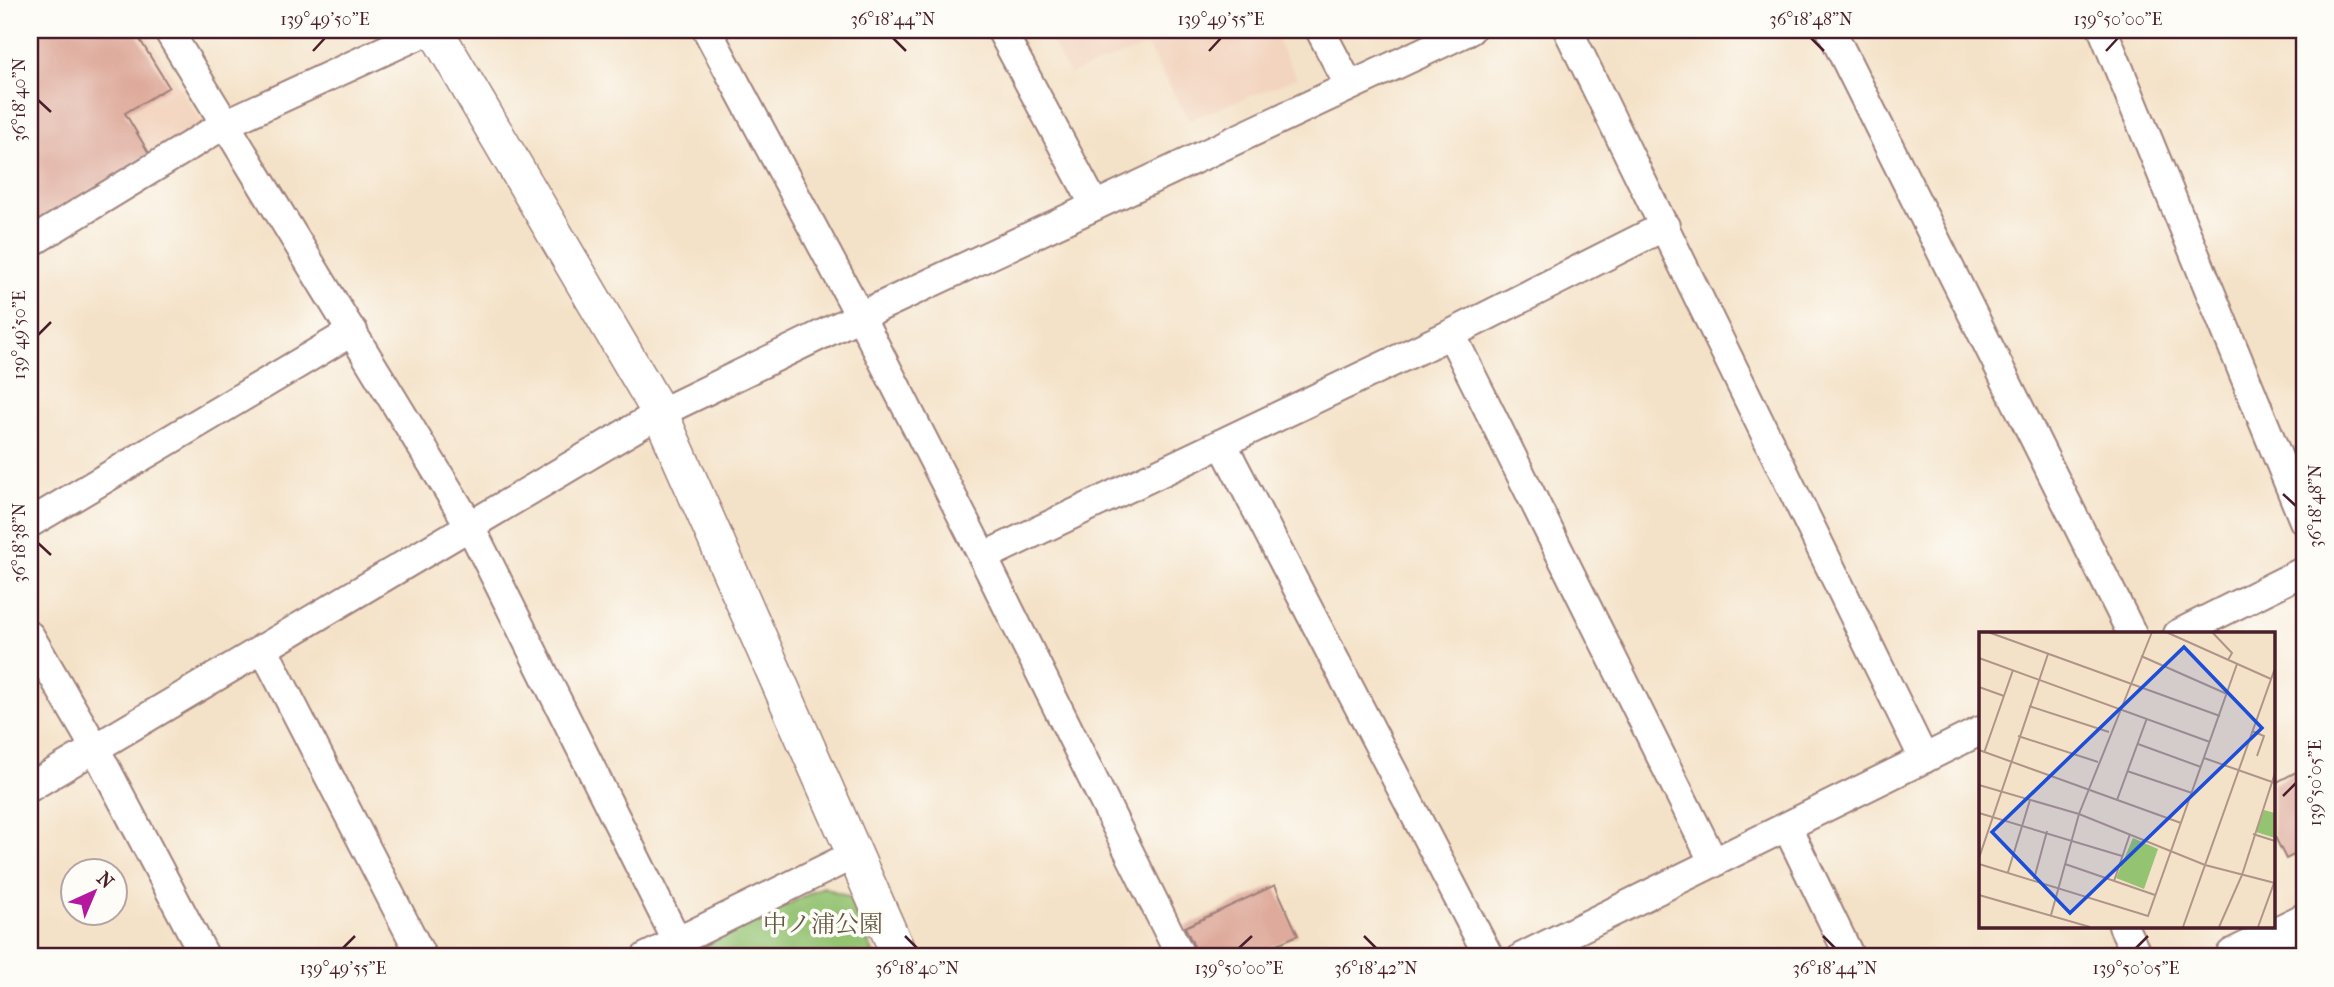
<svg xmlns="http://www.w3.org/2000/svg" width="2334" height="987" viewBox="0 0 2334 987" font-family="'IM FELL French Canon','Noto Serif JP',serif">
<rect width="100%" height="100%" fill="#fdfcf7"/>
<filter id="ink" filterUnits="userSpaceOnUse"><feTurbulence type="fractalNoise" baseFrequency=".0143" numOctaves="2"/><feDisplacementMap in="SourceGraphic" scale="14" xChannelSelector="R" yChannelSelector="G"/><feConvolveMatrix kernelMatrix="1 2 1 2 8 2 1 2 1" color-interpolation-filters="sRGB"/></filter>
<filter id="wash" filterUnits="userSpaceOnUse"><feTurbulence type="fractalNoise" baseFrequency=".00686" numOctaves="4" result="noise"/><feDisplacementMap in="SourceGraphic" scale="28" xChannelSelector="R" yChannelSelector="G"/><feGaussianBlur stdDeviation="1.57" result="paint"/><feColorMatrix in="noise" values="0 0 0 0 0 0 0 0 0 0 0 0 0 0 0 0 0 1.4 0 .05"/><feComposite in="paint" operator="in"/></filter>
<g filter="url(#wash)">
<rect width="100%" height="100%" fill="#f4e2c8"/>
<!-- built -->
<path fill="#f3d4bf" d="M30,30h114l59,95 -173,99z
M1045,30h227l25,48 -108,42 -42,-74 -78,28z"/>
<!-- green -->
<path fill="#94c372" stroke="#6f714e" stroke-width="2" d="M823,887l26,10 26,60h-193z"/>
<g id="blocks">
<!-- building -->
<path fill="#deaa9b" d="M30,30h104l35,57 -44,26 25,42 -120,71z
M2304,768v82l-18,9 -13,-26v-49z
M1275,885l23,50 -50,22h-49l-14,-30z"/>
</g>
</g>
<g filter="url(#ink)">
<use href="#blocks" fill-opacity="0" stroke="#9f807a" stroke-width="2"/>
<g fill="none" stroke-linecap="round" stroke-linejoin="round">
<defs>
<path id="minor" d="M168,30l302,496 207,415
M707,30l153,286 123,241 198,400
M1001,30l94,176
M1320,30l29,55
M1568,30l356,729
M1831,30l301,604
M2103,30l201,491
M30,243l195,-119 204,-94
M1451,334l263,529
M1222,443l267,514
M30,523l323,-192
M983,557l468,-223 214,-108
M2178,634l126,-63
M30,636l65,112 110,209
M263,648l159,309
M30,787l630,-374 200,-97 610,-286
M1787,827l63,130
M2123,926l15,31
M646,957l209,-103
M1522,957l458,-226"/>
<path id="tertiary" d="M435,30l225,383 240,544"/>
<path id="primary" d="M2235,957l69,-34"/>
</defs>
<!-- minor casing -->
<use href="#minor" stroke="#9f807a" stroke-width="32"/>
<!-- tertiary casing -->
<use href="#tertiary" stroke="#9f807a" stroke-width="38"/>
<!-- primary casing -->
<use href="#primary" stroke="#9f807a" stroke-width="42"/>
<!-- minor -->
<use href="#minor" stroke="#fff" stroke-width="28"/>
<!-- tertiary -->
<use href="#tertiary" stroke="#fff" stroke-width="35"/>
<!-- primary -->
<use href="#primary" stroke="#fff" stroke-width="38"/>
</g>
</g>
<!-- ticks -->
<path fill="none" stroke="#4a1f2b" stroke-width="2.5" d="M893,38l13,13M1811,38l13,13M313,51l12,-13M1209,51l12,-13M2106,51l12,-13M38,100l13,12M38,335l13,-13M2283,494l13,12M38,543l13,12M2283,796l13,-13M905,936l12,12M1364,936l12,12M1823,936l12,12M343,948l12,-12M1239,948l13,-12M2136,948l12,-12"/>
<g text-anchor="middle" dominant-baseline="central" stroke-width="7" stroke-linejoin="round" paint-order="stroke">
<!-- park labels -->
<g font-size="24" fill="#645844" stroke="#fdfcf7">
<text x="823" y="924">中ノ浦公園</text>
</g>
</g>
<!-- overview -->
<g transform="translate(1979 632)">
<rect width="296" height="296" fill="#f4e2c8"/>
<path d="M285,178l11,3v25l-19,-6zM154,206l25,11 -14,40 -28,-11z" fill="#94c372"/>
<path fill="none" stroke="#b09489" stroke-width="2" d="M9,0l232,84M187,0l105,47M233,0l20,21 -4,7M162,24l86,38M0,26l231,84M0,55l25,9M50,74l80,26M273,99l12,5 -7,20M39,104l80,26M159,112l63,23M0,118l202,73M5,121l29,-83M225,126l71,25M148,139l65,22M0,153l100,29 126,51 70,18M138,168l30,-82M0,181l143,43M274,202l22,7M0,226l69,-204M0,232l169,52 89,-252M86,232l90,31M29,240l22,-72M55,247l13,-48M135,249l16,-47M0,263l111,32M72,283l28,-101 73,-182M204,295l92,-259M240,295l23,-52 33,-102M279,295l16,-44"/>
<path fill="#1d4ed8" fill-opacity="0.15" stroke="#1d4ed8" stroke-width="3.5" d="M205,15l78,81 -192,185 -78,-81z"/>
<rect width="296" height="296" fill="none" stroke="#4a1f2b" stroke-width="3.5"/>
</g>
<!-- margin -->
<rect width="2334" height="987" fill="none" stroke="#fdfcf7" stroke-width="77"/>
<!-- north arrow -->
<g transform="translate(94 892) rotate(44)"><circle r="33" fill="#fdfcf7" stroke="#b5a4a5" stroke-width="2"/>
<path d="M0-5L12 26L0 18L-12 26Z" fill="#b5179e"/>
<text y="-10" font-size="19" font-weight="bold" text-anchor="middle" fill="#4a1f2b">N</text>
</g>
<rect x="38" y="38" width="2258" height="910" fill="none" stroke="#4a1f2b" stroke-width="2.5"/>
<g font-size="18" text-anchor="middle" fill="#4a1f2b">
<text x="325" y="25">139°49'50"E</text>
<text x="893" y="25">36°18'44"N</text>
<text x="1221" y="25">139°49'55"E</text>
<text x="1811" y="25">36°18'48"N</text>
<text x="2118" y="25">139°50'00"E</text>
<text transform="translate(19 100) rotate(-90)" y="6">36°18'40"N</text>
<text transform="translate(19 335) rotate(-90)" y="6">139°49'50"E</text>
<text transform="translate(2315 506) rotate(-90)" y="6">36°18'48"N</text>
<text transform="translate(19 543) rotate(-90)" y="6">36°18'38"N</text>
<text transform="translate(2315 783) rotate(-90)" y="6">139°50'05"E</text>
<text x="343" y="974">139°49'55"E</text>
<text x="917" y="974">36°18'40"N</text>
<text x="1239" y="974">139°50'00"E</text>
<text x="1376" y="974">36°18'42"N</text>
<text x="1835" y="974">36°18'44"N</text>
<text x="2136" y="974">139°50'05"E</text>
</g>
</svg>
